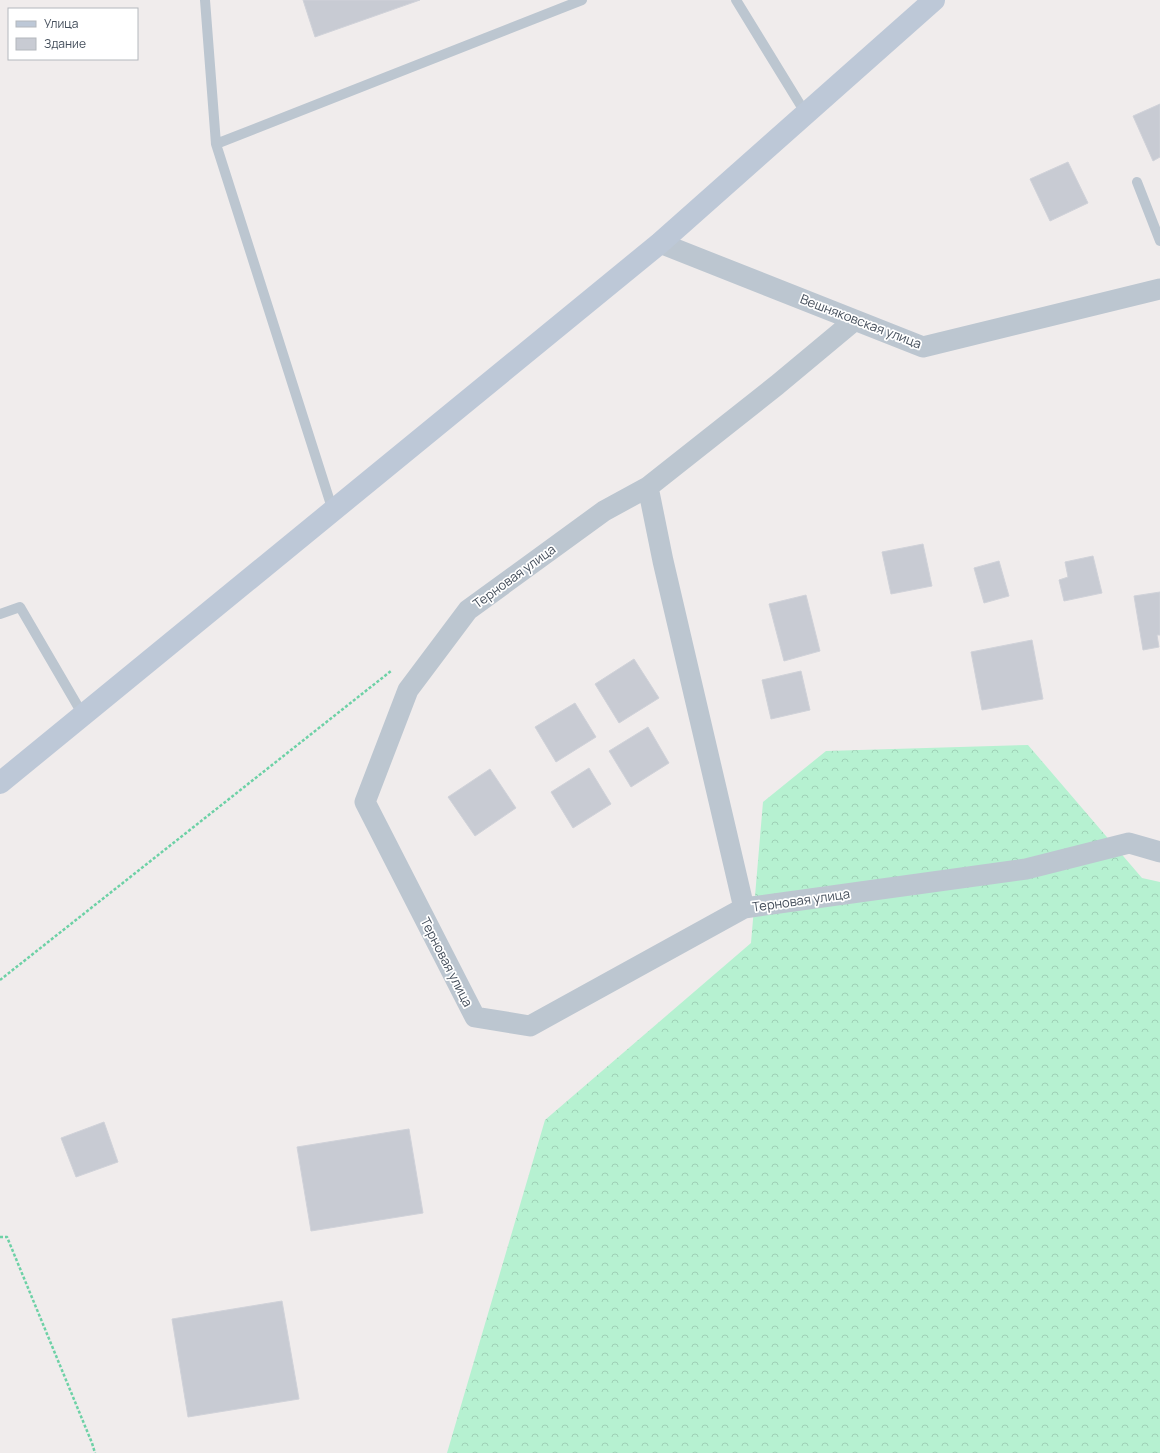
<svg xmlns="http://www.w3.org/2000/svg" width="1160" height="1453" viewBox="0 0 1160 1453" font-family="Manrope,sans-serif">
<defs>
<pattern id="forest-crowns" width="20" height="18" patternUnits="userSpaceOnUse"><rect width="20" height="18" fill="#b6f1d1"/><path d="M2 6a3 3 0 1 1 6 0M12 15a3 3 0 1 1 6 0" fill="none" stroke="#9ed0b6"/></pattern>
</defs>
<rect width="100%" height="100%" fill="#f0ecec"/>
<!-- forest -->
<path fill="url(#forest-crowns)" d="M1028,745l114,133 18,4v571h-713l98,-333 206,-177 12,-141 63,-51z"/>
<!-- building -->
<path fill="#c8cbd3" stroke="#d0d2d9" d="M303,0h117l-105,37z
M1160,104v53l-7,4 -20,-45z
M1068,162l20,41 -38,18 -20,-42z
M923,544l9,42 -41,8 -9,-42z
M1093,556l9,37 -38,8 -5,-21 9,-3 -3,-15z
M999,561l10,35 -25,7 -10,-35z
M1160,592v43h-3l2,12 -16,3 -9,-54z
M806,595l14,56 -36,10 -15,-57z
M1032,640l11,59 -61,11 -11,-58z
M634,659l25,39 -40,25 -24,-39z
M801,671l9,39 -39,9 -9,-39z
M575,703l21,34 -40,25 -21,-35z
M648,727l21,36 -38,24 -22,-36z
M589,768l22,36 -38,24 -22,-36z
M490,769l26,39 -41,28 -27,-39z
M104,1122l14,40 -42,15 -15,-39z
M409,1129l14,84 -112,18 -14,-84z
M282,1301l17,98 -111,18 -16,-98z"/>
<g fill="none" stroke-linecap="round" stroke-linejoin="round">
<!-- path -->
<path stroke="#6dd1a6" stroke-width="2.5" stroke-dasharray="3 2" stroke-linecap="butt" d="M0,980l391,-309
M0,1237h7l85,206 3,10"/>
<!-- service -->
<path stroke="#bcc6d0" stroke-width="10" d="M205,0l11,144
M736,0l70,114
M1137,182l23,59
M333,511l-117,-367 366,-144
M0,614l20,-7 63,108"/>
<!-- minor -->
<path stroke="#bcc6d0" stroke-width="21" d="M660,243l263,104 237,-58
M648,487l-44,24 -136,99 -60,80 -43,112 110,215 55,9 214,-118 282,-39 103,-26 31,9
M744,908l-81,-347 -15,-74 129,-102 78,-65"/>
<!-- secondary -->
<path stroke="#bdc8d7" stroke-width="22" d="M0,783l660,-540 274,-243"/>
</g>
<g text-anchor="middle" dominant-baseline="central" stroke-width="3.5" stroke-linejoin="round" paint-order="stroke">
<!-- street labels -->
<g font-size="13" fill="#444e5b" stroke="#fff">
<text transform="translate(861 321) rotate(21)">Вешняковская улица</text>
<text transform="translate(514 576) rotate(-36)">Терновая улица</text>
<text transform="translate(801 900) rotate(-8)">Терновая улица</text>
<text transform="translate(447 962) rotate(63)">Терновая улица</text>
</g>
</g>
<!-- legend -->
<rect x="8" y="8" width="130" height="52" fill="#ffffff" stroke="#b4b8bd"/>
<rect x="16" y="21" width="20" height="6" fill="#bdc8d7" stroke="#b4b8bd"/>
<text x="44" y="28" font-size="12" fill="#444e5b">Улица</text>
<rect x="16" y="38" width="20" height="12" fill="#c8cbd3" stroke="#b4b8bd"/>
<text x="44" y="48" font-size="12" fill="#444e5b">Здание</text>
</svg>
